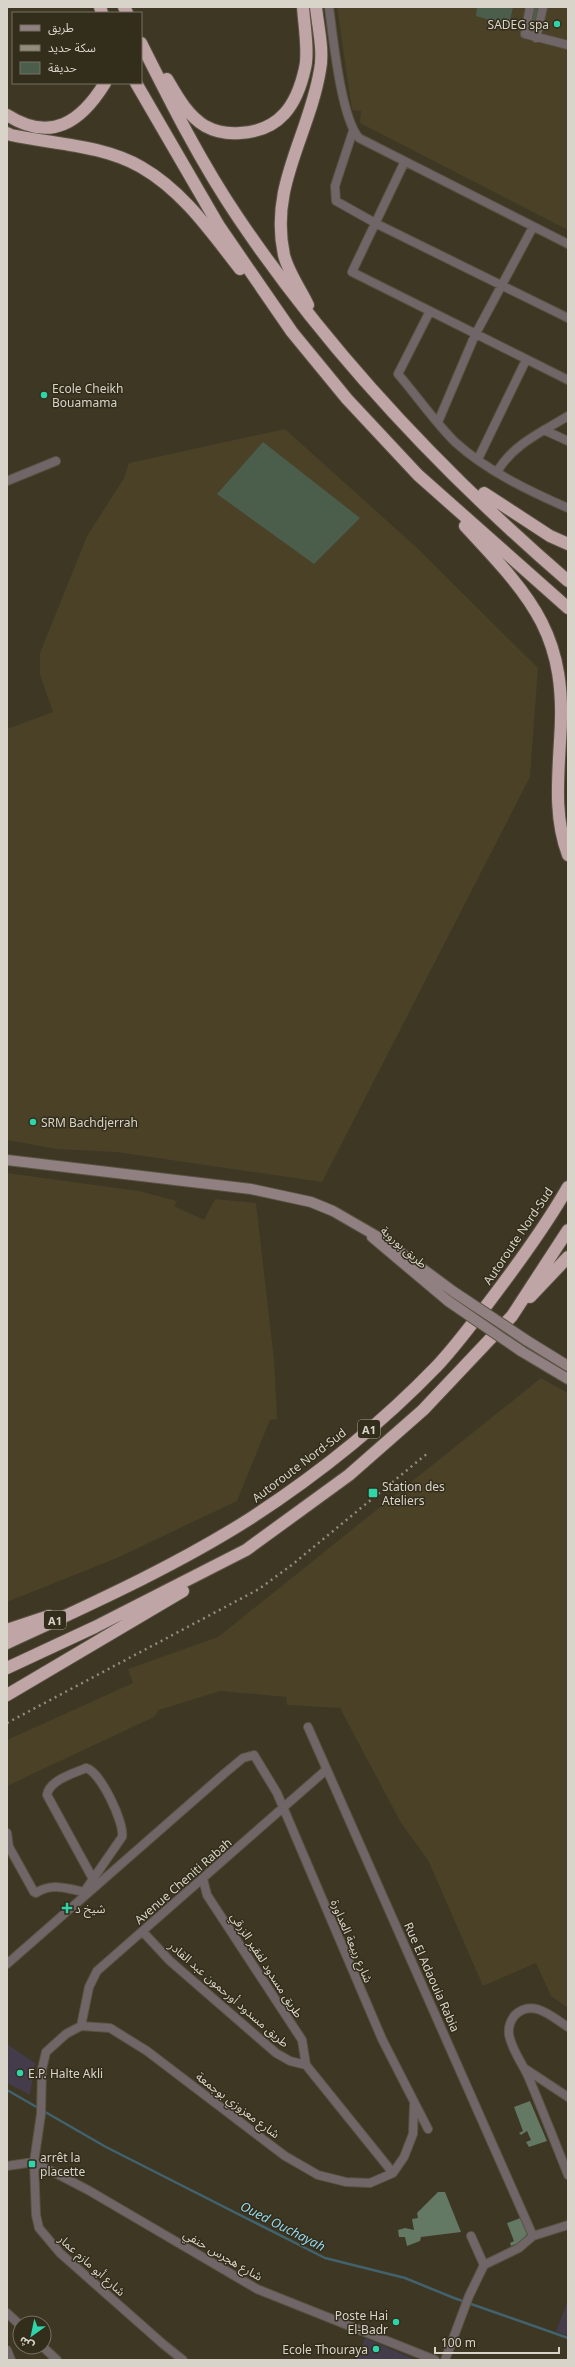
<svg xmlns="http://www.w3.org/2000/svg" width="575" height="2367" viewBox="0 0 575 2367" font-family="'Noto Sans','Noto Sans Arabic',sans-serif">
<rect width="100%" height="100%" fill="#3d3724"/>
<!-- built -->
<path fill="#4a4127" d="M337,7h231v223l-208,-107 1,-12 -9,-1z
M285,429l130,117 123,122 -8,109 -208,405 -206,-30 -60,-3 -49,-9v-411l46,-17 -13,-37v-22l47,-117 37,-58 5,-15z
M7,1173l132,18 38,10 -3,5 30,14 11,-21 41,4 18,156 3,60 -7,1 -33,81 -120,57 -110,44z
M541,1378l27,15v615l-17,-12 -15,-33 -53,23 -55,-126 -27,-37 -61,-115 -53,-3 -1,-8 -66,-6 -61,19 -5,7 -147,69v-46l126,-57 -5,-14 90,-32z"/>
<!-- education -->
<path fill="#443b4b" d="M7,2044l28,19 -5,32 -23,-12z
M567,2303h1v33l-12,-5z
M365,2338l51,22h-60z"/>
<!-- green -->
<path fill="#4b5e4c" d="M477,7h36l-4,19 -33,-10z
M528,7h12l-6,26 -9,-2z
M263,442l97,76 -46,46 -97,-70z"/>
<!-- forest -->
<path fill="#637964" d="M530,2101l17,40 -18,6 -3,-5 5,-2 -4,-9 -6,4 -2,-2 4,-2 -9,-24z
M438,2192h7l16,40 -40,5 -1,4 -13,5 -2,-9h-6l-1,-7 7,-2 9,2 -2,-11 6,-1 -1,-5z
M523,2217l6,14 -7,11 -11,4 -1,-3 4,-2 -7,-18z"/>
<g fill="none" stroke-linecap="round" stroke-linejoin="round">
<!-- stream -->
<path stroke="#42626d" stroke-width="2.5" d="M7,2090l99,57 219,111 80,20 49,20 114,40"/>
<defs>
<path id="minor" d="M329,7c4,30 12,111 30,131l209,106
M530,7l-5,27 43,11
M536,38l7,-31
M353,131l-18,55 1,15 41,23 191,94
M404,163l-52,109 216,108
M429,313l-31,61c19,22 36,47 57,68 32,29 74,49 113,66
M438,422l37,-87 58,-108
M544,430l24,11
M478,459l48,-99
M497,472c16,-28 45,-40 71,-56
M7,481l49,-20
M308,1727l225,509
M7,1833l2,14 25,45 2,1c16,-11 35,-4 52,0
M203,1879l4,16 95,145 4,25
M84,1892l38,-55c3,-14 -22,-66 -36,-69 -11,5 -37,12 -39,27l46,84
M143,1932l27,29 106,92 14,8 16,4
M7,1964l218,-191 18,-15 11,-3 23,38 105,246 46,90
M81,2026l8,-39 8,-16 229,-201
M568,2027c-16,-10 -35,-29 -53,-12 -5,6 -7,12 -6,20 3,15 13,28 19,41 14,33 27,66 40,99
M306,2065l87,108
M524,2068l44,29
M7,2166l27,-4 54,28 169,99 178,71
M471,2236l13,29
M7,2313l13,12
M43,2347l14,13
M7,2350l4,10
M183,2360l-20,-16 -103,-91 -21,-25 -3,-13 -2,-53 7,-48 1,-45 4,-17 20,-18 15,-8 29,2 37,23 138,105 33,19 28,7 24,1 23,-10 11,-16 9,-23 1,-29
M445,2360l24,-64 15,-31 35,-17 14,-12 35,-11"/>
<path id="secondary" d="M7,1160l244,29 60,13 22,9 52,30 69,51
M372,1237l76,64
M526,1340l42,26
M521,1351l47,28"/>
<path id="motorway" d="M100,7l2,6
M124,7l3,6
M141,43c30,60 60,120 98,176 92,136 205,255 329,362
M167,79c10,17 20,36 38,47 11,6 23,8 35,7 40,-2 57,-28 65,-65 4,-16 -1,-44 -2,-61
M136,83l83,143 73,106 55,67 71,76 150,133
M7,115c44,28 74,7 98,-32
M7,133l4,2c42,9 92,10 130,32 42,24 70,65 99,102
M308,305c-7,-15 -20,-33 -24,-50 -15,-69 25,-119 36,-185 4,-19 -2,-43 -4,-63
M484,493l66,43 18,8
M465,526c68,73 103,109 95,215 -2,38 -6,77 8,114
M530,1297l38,-40
M7,1630l42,-14
M7,1643c82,-38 167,-76 244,-125 66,-43 131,-95 186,-152 18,-19 33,-40 49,-60 29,-38 58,-77 82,-119
M7,1668l88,-41 151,-77 103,-75 74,-65 89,-94 56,-86
M7,1695l176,-104"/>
</defs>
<!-- minor casing -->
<use href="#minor" stroke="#595342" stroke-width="10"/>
<!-- secondary casing -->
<use href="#secondary" stroke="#595342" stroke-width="12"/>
<!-- motorway casing -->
<use href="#motorway" stroke="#595342" stroke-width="14"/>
<!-- minor -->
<use href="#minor" stroke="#716667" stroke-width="8"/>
<!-- secondary -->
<use href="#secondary" stroke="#918081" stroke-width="10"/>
<!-- motorway -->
<use href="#motorway" stroke="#c0a5a7" stroke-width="12"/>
<!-- rail -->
<path stroke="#918c7d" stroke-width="2.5" stroke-dasharray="2 4" stroke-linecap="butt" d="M7,1723l252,-134 34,-25 136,-112"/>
<defs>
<path id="secondary-bridge" d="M454,1292l72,48
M448,1301l73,50"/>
</defs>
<!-- secondary-bridge casing -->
<use href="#secondary-bridge" stroke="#595342" stroke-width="12" stroke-linecap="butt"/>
<!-- secondary-bridge -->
<use href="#secondary-bridge" stroke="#918081" stroke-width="10"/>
</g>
<!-- markers -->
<g fill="#2fd4aa" stroke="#332d1b" stroke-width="1.5">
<circle cx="557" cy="24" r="4"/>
<circle cx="44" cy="395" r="4"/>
<circle cx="33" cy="1122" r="4"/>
<rect x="368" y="1488" width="10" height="10" rx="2"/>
<path d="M65 1902h4v4h4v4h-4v4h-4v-4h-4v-4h4z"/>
<circle cx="20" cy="2073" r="4"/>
<rect x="28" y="2160" width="8" height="8" rx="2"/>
<circle cx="396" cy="2322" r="4"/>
<circle cx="376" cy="2349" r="4"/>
</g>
<g text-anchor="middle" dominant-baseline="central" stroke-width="3" stroke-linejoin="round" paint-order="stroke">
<!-- shield labels -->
<g fill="#332d1b" stroke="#a6a295" stroke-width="1">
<rect x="358" y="1420" width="22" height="18" rx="3"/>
<rect x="44" y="1611" width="22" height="18" rx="3"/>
</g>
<g font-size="11" font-weight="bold" fill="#d8d4c9">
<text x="369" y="1429">A1</text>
<text x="55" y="1620">A1</text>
</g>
<!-- poi labels -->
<g font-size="12" fill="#d8d4c9" stroke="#332d1b" text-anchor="start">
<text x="549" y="24" text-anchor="end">SADEG spa</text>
<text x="52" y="388">Ecole Cheikh<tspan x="52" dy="14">Bouamama</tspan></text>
<text x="41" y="1122">SRM Bachdjerrah</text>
<text x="382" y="1486">Station des<tspan x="382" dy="14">Ateliers</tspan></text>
<text x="75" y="1908">شيخ د</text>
<text x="28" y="2073">E.P. Halte Akli</text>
<text x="40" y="2157">arrêt la<tspan x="40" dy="14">placette</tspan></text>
<text x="388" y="2315" text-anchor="end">Poste Hai<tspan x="388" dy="14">El-Badr</tspan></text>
<text x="368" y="2349" text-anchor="end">Ecole Thouraya</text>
</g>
<!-- street labels -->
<g font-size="12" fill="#d8d4c9" stroke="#332d1b">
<text transform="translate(518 1236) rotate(-56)">Autoroute Nord-Sud</text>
<text transform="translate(404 1247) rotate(41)">طريق بوروبة</text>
<text transform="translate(299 1465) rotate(-37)">Autoroute Nord-Sud</text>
<text transform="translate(183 1881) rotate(-41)">Avenue Cheniti Rabah</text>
<text transform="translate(352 1941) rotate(67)">شارع ربيعة العداورة</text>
<text transform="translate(267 1965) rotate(57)">طريق مسدود لفقير الزرقي</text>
<text transform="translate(432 1977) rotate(66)">Rue El Adaouia Rabia</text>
<text transform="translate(229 1994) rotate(41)">طريق مسدود أورحمون عبد القادر</text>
<text transform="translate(238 2105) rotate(37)">شارع معزوزي بوجمعة</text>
<text transform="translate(223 2255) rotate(30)">شارع هجرس حنفي</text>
<text transform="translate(92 2265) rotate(42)">شارع أبو مازم عمار</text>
</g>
<!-- water labels -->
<g font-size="13" font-style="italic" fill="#95d5eb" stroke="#332d1b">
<text transform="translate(283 2226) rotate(27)">Oued Ouchayah</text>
</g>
</g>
<!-- border -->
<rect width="575" height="2367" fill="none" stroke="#d8d4c9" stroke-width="16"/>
<!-- legend -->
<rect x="12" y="12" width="130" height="72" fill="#332d1b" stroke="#757061"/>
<rect x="20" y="25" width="20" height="6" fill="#918081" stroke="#757061"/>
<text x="48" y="32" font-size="12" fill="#d8d4c9">طريق</text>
<rect x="20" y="45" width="20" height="6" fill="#918c7d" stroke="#757061"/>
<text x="48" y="52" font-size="12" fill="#d8d4c9">سكة حديد</text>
<rect x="20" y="62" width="20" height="12" fill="#4b5e4c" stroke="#757061"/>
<text x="48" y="72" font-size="12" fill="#d8d4c9">حديقة</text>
<!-- north arrow -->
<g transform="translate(32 2335) rotate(213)"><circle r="19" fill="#332d1b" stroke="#757061"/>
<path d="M0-3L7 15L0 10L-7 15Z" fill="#2fd4aa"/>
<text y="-6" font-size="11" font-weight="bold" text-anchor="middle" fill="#d8d4c9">ش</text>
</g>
<!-- scale -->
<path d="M435 2347v6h124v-6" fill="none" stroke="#d8d4c9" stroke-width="2"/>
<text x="441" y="2347" font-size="12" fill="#d8d4c9" stroke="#332d1b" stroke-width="3" paint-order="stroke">100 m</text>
</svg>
